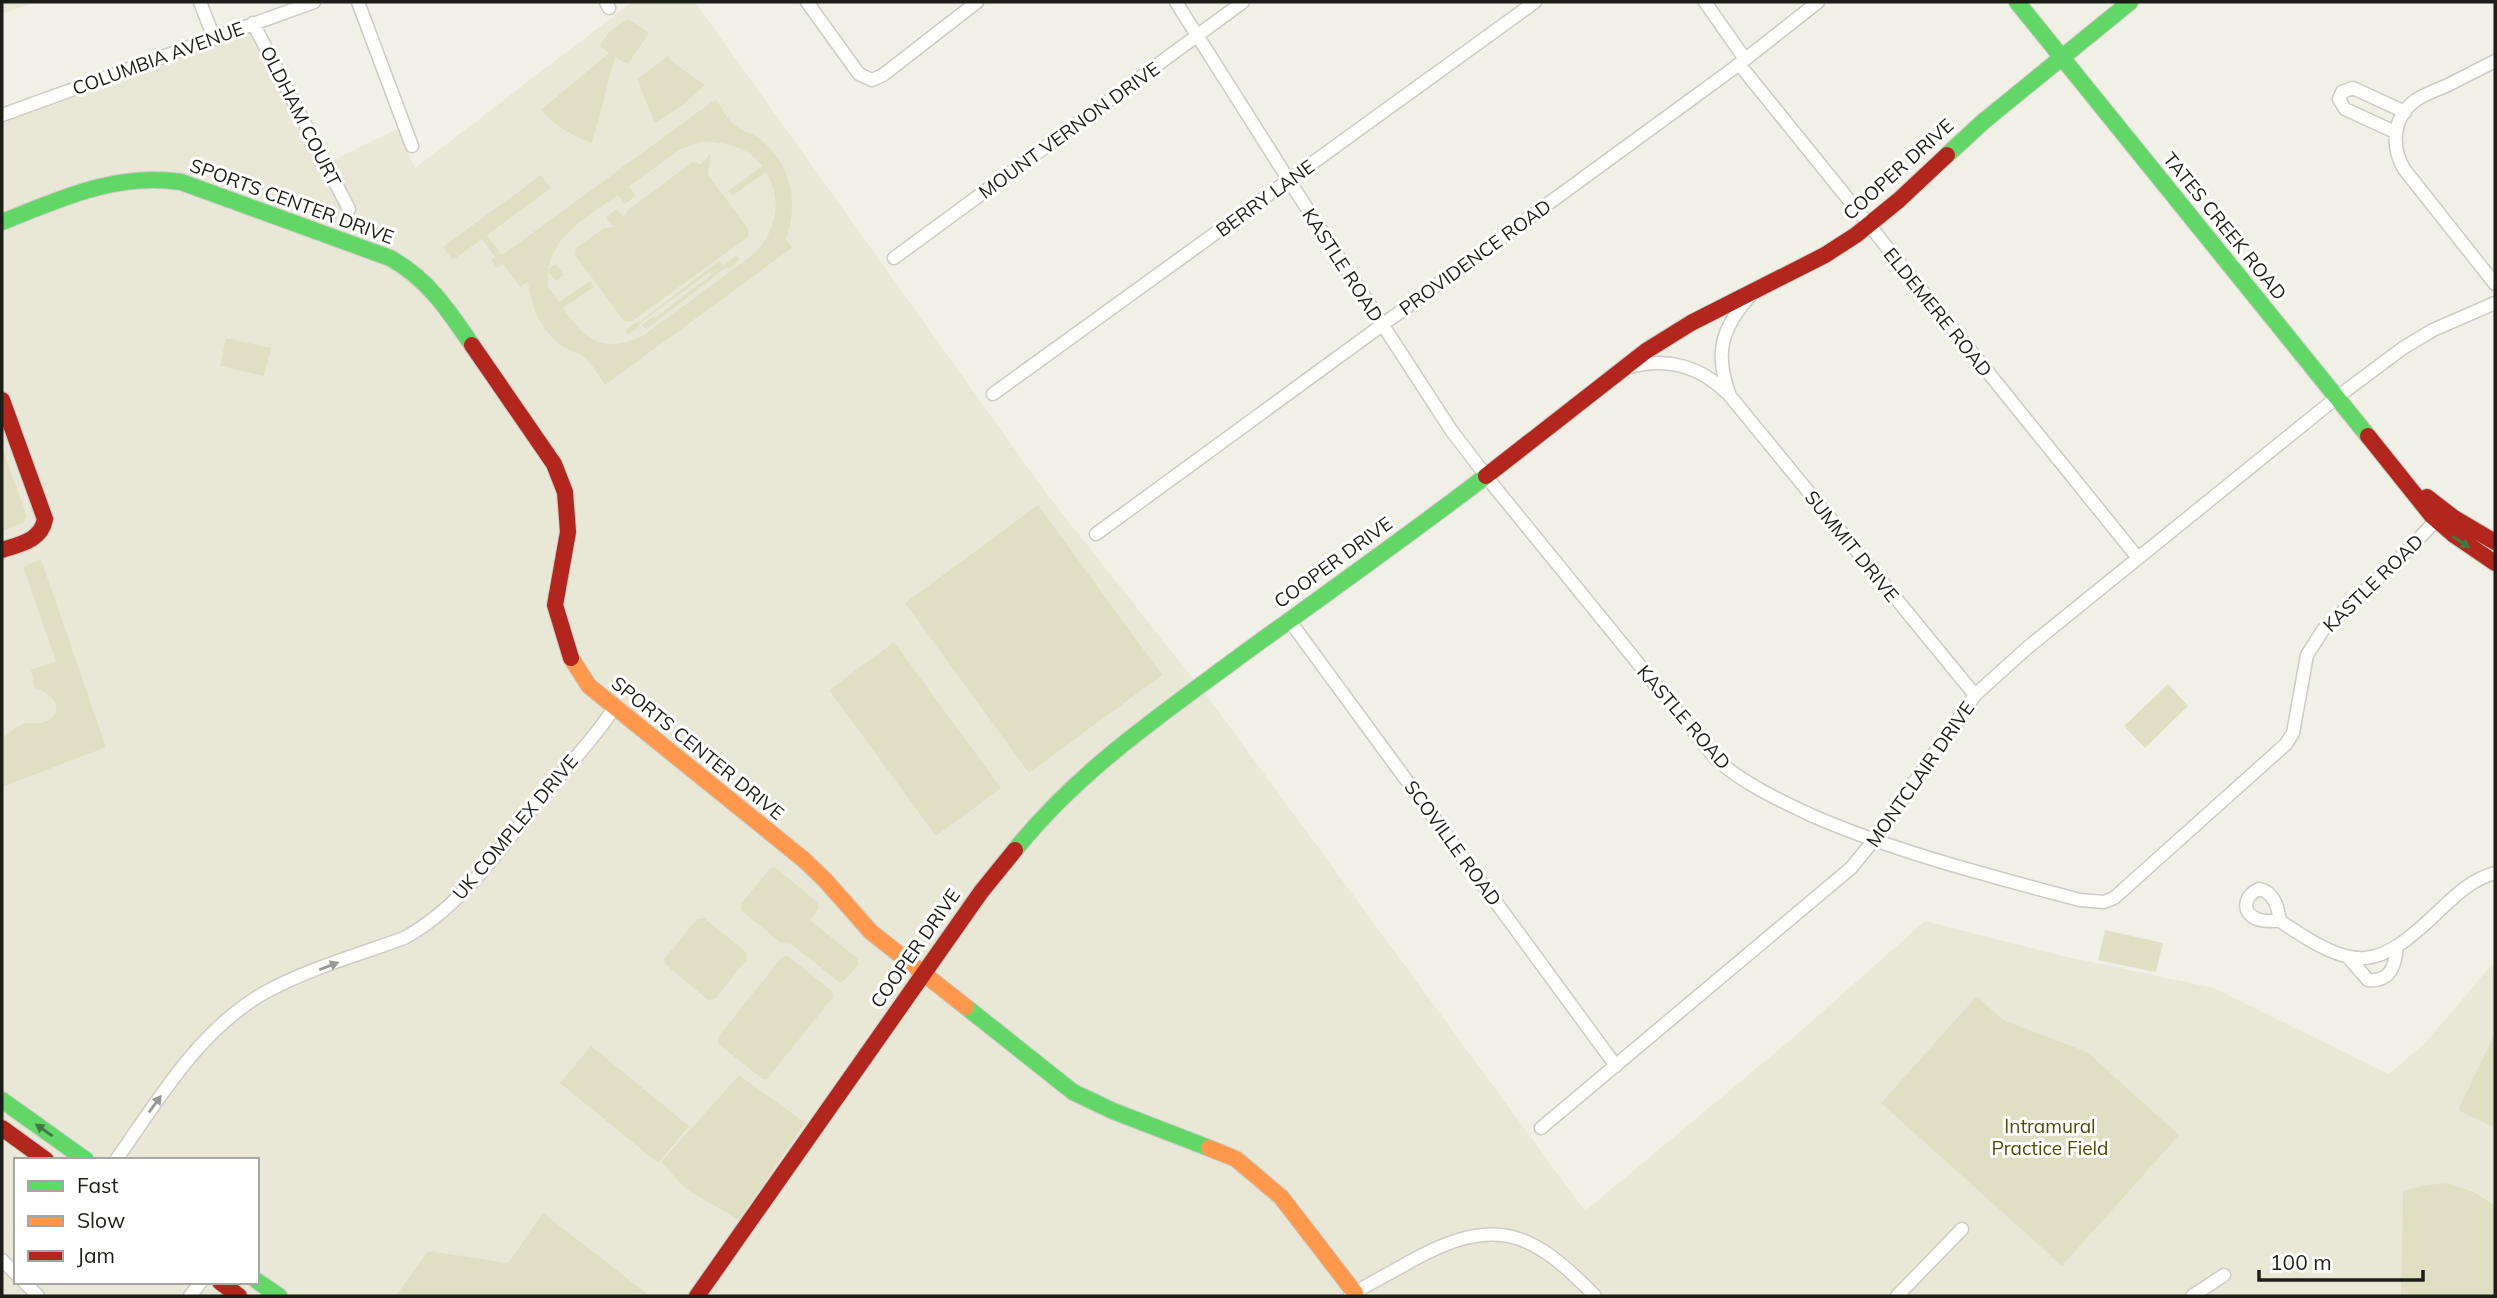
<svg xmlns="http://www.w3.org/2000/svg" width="2497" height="1298" viewBox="0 0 2497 1298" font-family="Mulish,sans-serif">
<rect width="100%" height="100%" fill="#f0f0e7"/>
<!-- built -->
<path fill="#e9e8d7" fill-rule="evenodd" d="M2,2h34l-34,12z
M632,2h63l351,491 164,207 375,511 210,-175 130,-115 142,36 147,31 175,86 36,-31 70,-82v335h-2493v-1181l251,-92 73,141 71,-35 18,39zM16,1160h241v122h-241z"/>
<!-- green -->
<path fill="#e0dfc4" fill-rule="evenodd" d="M628,19l21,14 -21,31 -13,-7 -23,86c-20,-7 -36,-17 -51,-33l68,-57 -9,-7 9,-14z
M668,56l4,6 33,23 -21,19 -29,19 -18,-44z
M716,99c5,8 11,20 19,26 6,6 17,8 24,13 32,25 40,64 27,101l6,9 -187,137c-6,-9 -12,-20 -20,-27 -5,-5 -14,-7 -20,-10 -23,-15 -34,-40 -37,-66l-8,5 -17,-23 -6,4 -6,-8 4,-3 -13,-18 -29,21 -10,-13 98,-72 10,13 -64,47 15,20zM700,142c23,-1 48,4 62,24l-34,25 4,5 34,-24c17,28 10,58 -11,81l-111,82c-42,20 -57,6 -81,-27l31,-21 -4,-6 -31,21 -11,-15v-16l8,10 8,-6 -8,-11 -8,5c7,-36 42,-54 70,-74l7,9 11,-8 -7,-10 50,-36z
M711,153l-3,22 41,55 -1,7 -117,85 -7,-1 -49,-66 1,-7 28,-20 9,-1 -7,-10 11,-8 7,9 4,-8 65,-48 8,2z
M737,255l3,5 -11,8 -2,-1 -81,62 -4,-4 11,-9 2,2z
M719,261l4,4 -12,9 -1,-2 -71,52 1,2 -12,9 -3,-5 11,-8 2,1z
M226,338l45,10 -7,28 -44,-10z
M2,447l25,69 -4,7 -21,8z
M1038,505l124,170 -133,98 -124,-170z
M41,559l65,188 -104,40v-49c8,-4 14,-13 24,-15 8,-1 16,2 23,-3 17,-13 0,-29 -14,-32l-4,-18 25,-9 -33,-94z
M894,642l107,146 -65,48 -107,-146z
M2168,684l20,22 -43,42 -21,-22z
M775,867l42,35 2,6 -9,12 47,38 2,6 -15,17 -5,1 -48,-38 -10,-1 -40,-33 1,-7 28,-35z
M704,918l42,34 1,7 -32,40 -7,1 -43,-36 -1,-5 33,-40z
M2105,930l58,13 -7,29 -58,-12z
M788,956l44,35 1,6 -66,82h-4l-45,-35v-7l64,-80z
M1977,996l26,24 84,32 92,83 -117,131 -181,-163z
M2495,1033v89l-2,5 -35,-17z
M591,1046l98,80 -31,37 -98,-80z
M739,1075l66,48 -66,97 -53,-31 -25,-27z
M2446,1183l28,9 21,14v90h-94l2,-105 18,-5z
M543,1213l107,83h-254l32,-45 80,12z"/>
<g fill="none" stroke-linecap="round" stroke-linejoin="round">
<defs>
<path id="street" d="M200,2l14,36
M358,2l54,144
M606,2l3,6
M807,2l52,72 13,6 11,-5 94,-73
M1176,2l121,191 154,237 42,55 223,274c28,25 63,41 97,57 86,37 177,60 267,84l24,2 10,-4 172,-154 7,-11 14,-78 16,-25 86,-81 31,-33
M1705,2l40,57
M253,23l96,186
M2495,61c-16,8 -33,17 -49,25 -10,4 -21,8 -30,14 -24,17 -25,47 -12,69l91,115
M1739,64l399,494
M2,115l312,-113
M2395,132l-50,-23 -6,-10 3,-7 11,-4 52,24
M894,258l349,-256
M1751,295c-30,33 -37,59 -21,101l245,299
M1629,367c37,-10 71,-1 98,26
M993,394l542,-392
M1096,534l638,-466 84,-66
M1289,620l327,446
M2259,889c15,3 19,18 21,32 -7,0 -15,1 -23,-2 -17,-7 -12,-24 2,-30z
M2280,921c77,52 96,51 162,-13 16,-15 31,-29 53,-35
M2348,957l20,23c22,2 27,-13 29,-33
M1541,1128l310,-260 23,-28 101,-145 52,-47 309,-250 67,-50 30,-18 62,-27
M116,1160c43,-61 82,-129 148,-167 43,-24 94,-38 140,-55 59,-32 100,-95 142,-146 23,-28 49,-54 68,-84
M2,1260l14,14
M24,1282l14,14
M190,1296l11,-14
M1350,1296c19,-13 41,-23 61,-35 84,-46 120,-31 184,35
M1897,1296l65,-67
M2192,1296l32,-21"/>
<path id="fast" d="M2017,2l351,434
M1947,155l37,-34 146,-119
M2,222c58,-23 115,-50 179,-40l209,76c37,20 59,53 82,87
M1015,850c60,-75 137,-129 213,-185 86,-63 173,-124 258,-189
M966,1007l107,85 40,19 96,37
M2,1100l84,60
M257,1281l22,15"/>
<path id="slow" d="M571,658l18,28 214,173 22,21 46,52 95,75
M1209,1148l27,11 45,38 74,96"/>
<path id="jam" d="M472,345l82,119 11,28 3,40 -13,73 16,53
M2,400l43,119c-4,22 -25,25 -43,31
M2368,436l64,80 22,19 41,28
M1486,476l160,-125 45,-28 134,-68 31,-20 43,-35 48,-45
M2427,497l27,21 41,24
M2,1128l44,32
M220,1282l19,14
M697,1296l284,-404 34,-42"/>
</defs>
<!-- street casing -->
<use href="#street" stroke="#ccccc5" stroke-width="15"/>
<!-- fast casing -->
<use href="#fast" stroke="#ccccc5" stroke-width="18"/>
<!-- slow casing -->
<use href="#slow" stroke="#ccccc5" stroke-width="18"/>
<!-- jam casing -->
<use href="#jam" stroke="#ccccc5" stroke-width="18"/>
<!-- street -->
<use href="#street" stroke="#fdfdfb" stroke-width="12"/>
<!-- fast -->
<use href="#fast" stroke="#63d668" stroke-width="16"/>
<!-- slow -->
<use href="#slow" stroke="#ff974d" stroke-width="16"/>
<!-- jam -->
<use href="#jam" stroke="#b3261e" stroke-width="16"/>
</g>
<!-- one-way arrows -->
<defs><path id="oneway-solid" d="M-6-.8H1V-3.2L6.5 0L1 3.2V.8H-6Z" transform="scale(1.75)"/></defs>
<g fill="#407a40">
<use href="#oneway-solid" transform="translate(2461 542) rotate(34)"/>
<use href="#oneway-solid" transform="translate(44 1130) rotate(-145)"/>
</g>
<g fill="#989894">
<use href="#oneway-solid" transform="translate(329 966) rotate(-21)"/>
<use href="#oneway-solid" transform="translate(155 1104) rotate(-54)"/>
</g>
<g text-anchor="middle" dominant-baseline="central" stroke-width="6" stroke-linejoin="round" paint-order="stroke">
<!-- street labels -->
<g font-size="19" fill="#1d1d17" stroke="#fff">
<text transform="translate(158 58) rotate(-20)">COLUMBIA AVENUE</text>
<text transform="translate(301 116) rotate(63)">OLDHAM COURT</text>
<text transform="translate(1069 130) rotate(-36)">MOUNT VERNON DRIVE</text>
<text transform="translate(1898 169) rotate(-42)">COOPER DRIVE</text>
<text transform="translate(1265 198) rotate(-36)">BERRY LANE</text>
<text transform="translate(292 201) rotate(20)">SPORTS CENTER DRIVE</text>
<text transform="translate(2225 226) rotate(51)">TATES CREEK ROAD</text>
<text transform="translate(1475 257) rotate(-36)">PROVIDENCE ROAD</text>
<text transform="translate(1343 265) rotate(57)">KASTLE ROAD</text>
<text transform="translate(1938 312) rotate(51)">ELDEMERE ROAD</text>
<text transform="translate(1852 546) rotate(51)">SUMMIT DRIVE</text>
<text transform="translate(1333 562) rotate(-36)">COOPER DRIVE</text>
<text transform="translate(2373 583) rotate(-44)">KASTLE ROAD</text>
<text transform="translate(1684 717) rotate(49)">KASTLE ROAD</text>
<text transform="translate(698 748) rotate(39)">SPORTS CENTER DRIVE</text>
<text transform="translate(1920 774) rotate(-55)">MONTCLAIR DRIVE</text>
<text transform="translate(515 827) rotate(-50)">UK COMPLEX DRIVE</text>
<text transform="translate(1453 843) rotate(54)">SCOVILLE ROAD</text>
<text transform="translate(915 948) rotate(-55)">COOPER DRIVE</text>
</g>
<!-- park labels -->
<g font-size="19" fill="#504b02" stroke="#fff">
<text x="2050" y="1126">Intramural<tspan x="2050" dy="22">Practice Field</tspan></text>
</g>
</g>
<!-- border -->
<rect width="2497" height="1298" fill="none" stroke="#1d1d17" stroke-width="7"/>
<!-- legend -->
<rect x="14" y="1158" width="245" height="126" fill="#ffffff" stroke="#a5a5a2" stroke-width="2"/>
<rect x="28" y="1181" width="35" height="10" fill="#63d668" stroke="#a5a5a2" stroke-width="2"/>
<text x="77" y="1193" font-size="21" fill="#1d1d17">Fast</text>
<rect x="28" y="1216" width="35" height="10" fill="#ff974d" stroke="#a5a5a2" stroke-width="2"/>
<text x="77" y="1228" font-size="21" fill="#1d1d17">Slow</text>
<rect x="28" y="1251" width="35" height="10" fill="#b3261e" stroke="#a5a5a2" stroke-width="2"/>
<text x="77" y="1263" font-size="21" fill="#1d1d17">Jam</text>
<!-- scale -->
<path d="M2259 1270v10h164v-10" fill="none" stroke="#1d1d17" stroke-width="3.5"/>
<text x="2270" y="1270" font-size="21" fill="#1d1d17" stroke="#ffffff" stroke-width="5" paint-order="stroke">100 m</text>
</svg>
